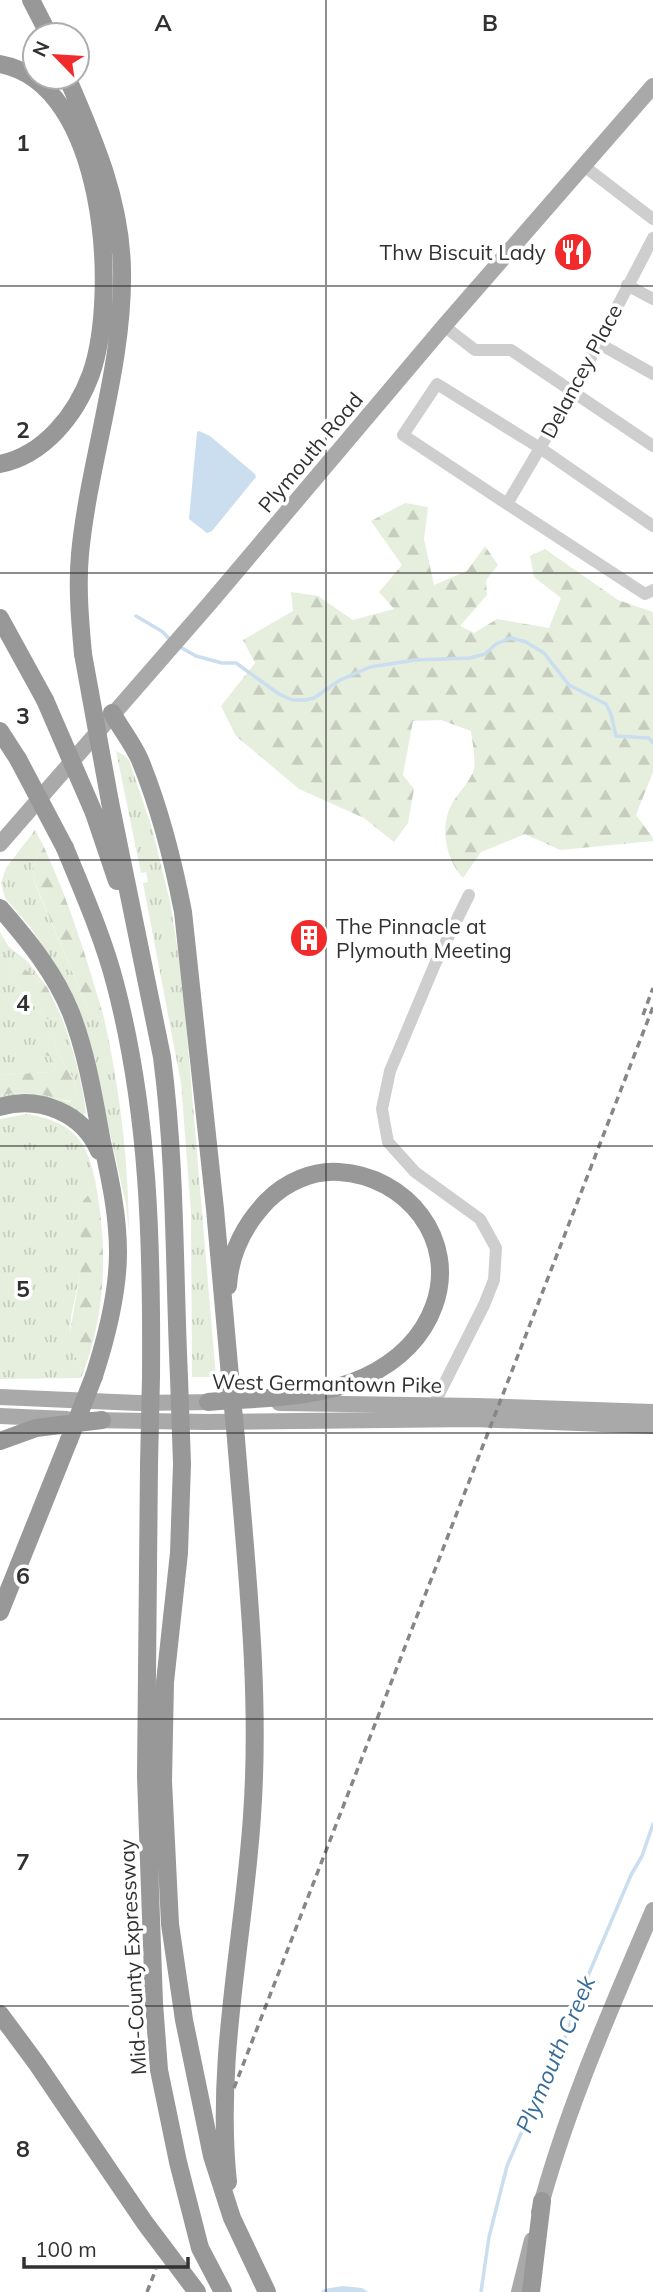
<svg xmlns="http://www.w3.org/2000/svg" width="653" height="2292" viewBox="0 0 653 2292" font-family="Mulish,sans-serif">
<defs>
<pattern id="grass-tufts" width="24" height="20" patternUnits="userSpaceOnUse" patternTransform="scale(1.75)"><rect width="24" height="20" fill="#e6eede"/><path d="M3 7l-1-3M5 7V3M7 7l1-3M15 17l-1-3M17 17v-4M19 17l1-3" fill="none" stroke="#c6cdbf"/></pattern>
<pattern id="forest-firs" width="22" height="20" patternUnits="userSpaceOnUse" patternTransform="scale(1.75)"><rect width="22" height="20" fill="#e6eede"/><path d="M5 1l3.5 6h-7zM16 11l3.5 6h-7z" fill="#c6cdbf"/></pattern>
</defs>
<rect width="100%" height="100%" fill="#fff"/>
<!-- grass -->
<path fill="url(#grass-tufts)" d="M116,751l8,4 5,5 23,68 18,74 12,74 34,401h-24l-1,-165 -10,-129 -38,-200 5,-1 -2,-10 -5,1z
M35,830l8,15 -10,21 2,18 52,123 4,7 13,4c16,74 24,138 25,214l-3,-27 -30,-135 -35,-95 -30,-47 -26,-30 -4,-15 5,-15z
M0,932l9,15 18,14 20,26 -14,-12 -31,-21 18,37 27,28 15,-1c11,31 20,62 24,95l-3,2 -83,-15v-4c21,-6 48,-1 69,6l8,-5 -3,-18 -15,-23 -6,-18 -16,14 14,5 4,12 -4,3 -51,3z
M26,1114c46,7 62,26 70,71l-17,21c1,18 4,37 3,55 -2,27 -25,82 -2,101l1,16 -81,1v-260z"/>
<!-- forest -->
<path fill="url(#forest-firs)" d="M405,503l23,4 -4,32 10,46 33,-14 18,-25 13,19 -12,15 1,15 -27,31 14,7 23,-14 52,9 12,-30 -27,-21 -4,-21 15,-7 73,51 35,12v160l-17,43 17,23v3l-93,9 -35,-16 -44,18 -18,26c-18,-20 -24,-53 -10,-76 6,-10 18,-22 21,-33 2,-8 -2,-29 -3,-38l-30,-11 -28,1 -10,54 11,14 -6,34 -14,19 -30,-24 -65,-29 -63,-53 -15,-30 34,-43 -12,-23 50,-29 -2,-19 27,4 35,24 41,-11 -15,-17 23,-27 -31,-44z
M43,845c26,56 44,114 61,173l-14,-4 -3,-7 -52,-124 -2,-17z
M1,953l32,22 14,12 15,31 -15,1 -27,-28z
M46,1036l7,2 6,18 15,23 3,18 -2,3c-8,2 -14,-1 -22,-3 -18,-3 -36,-6 -53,-1v-21l51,-3 4,-3 -4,-12 -15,-5 6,-13z
M96,1185c12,65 10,131 -15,193l-1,-16 -9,-10 -2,-14 13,-76 -3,-56z"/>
<!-- water -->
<path fill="#cadeef" d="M199,431l11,5 45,38 1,3 -44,54 -5,2 -18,-14 8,-87z
M343,2286l19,2 6,4h-47l3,-3z"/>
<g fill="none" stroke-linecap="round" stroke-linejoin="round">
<!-- stream -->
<path stroke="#cadeef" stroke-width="3.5" d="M136,616l27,16 8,9
M180,647l16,9 26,7h14l43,31 13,6h14l8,-2 26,-18 30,-13 45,-7 55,-2 15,-4 11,-10 15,-6 15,4 18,11 25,32 37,19 5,10 5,22 33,2 4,5
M481,2292l8,-55 18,-71 31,-72 26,-54 23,-62 44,-103 11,-19 11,-32"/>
<!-- minor -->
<path stroke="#cecece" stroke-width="12" d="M584,166l69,53
M653,238l-80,154 -66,112 138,90 8,-4
M627,285l26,14
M444,326l31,24h36l142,96
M598,343l55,31
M507,504l-104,-69 34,-51 103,64 113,78
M433,1406l51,-101 10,-25 2,-32 -16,-29 -65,-47 -27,-30 -6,-33 8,-38 45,-107 34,-69"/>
<!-- major -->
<path stroke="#a9a9a9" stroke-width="16" d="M0,844l210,-241 234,-277 209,-240
M0,1397l138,6 80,-1
M279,1403l198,3 176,6
M0,1416l67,3
M90,1420l116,2 268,-3 179,7
M539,2212c28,-105 72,-203 114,-302
M519,2292l13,-52"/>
<!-- highway -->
<path stroke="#989898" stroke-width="18" d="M31,0l18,35
M0,64c106,19 119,230 91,310 -15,41 -47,81 -91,90
M67,77c27,62 54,124 55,193 2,94 -33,190 -42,284 -3,33 0,67 3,100
M0,618l45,82
M112,713c9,16 21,31 28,47 20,49 33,100 43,152l32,297 15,167
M0,731l18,28
M110,802l52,255c14,107 12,213 17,320
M94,813l23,68
M65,848c18,44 38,89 50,135 34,129 37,261 36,394
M0,908c28,32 55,65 71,105 16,41 23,86 31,129 8,36 16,73 16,110 0,42 -11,84 -24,124
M0,1107c39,-12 83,6 99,44
M208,1402c51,-4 110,-3 157,-25 31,-15 57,-38 69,-71 24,-66 -27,-130 -95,-134 -26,-2 -53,10 -72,29 -22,23 -37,52 -39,85
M0,1441l36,-13 66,-8
M182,1464l-3,89 -14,129 -2,99 7,143 14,96 28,136 20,62 35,74
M149,1465l-3,312 8,226 5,67 19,92 22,86 23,44
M0,1612l69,-172
M0,2014l37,50 108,159 52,69
M228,2182c-13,-122 16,-244 24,-366 9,-126 -6,-251 -16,-377
M531,2292l11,-91"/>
<!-- rail -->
<path stroke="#868686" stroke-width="3.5" stroke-dasharray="7 5" stroke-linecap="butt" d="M643,1015l10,-27
M234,2088l419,-1081
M147,2292l9,-23"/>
<!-- highway-bridge -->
<path stroke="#989898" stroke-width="18" d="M83,654l27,148
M45,700l49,113
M18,759l47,89
M230,1376l6,63
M179,1377l3,87
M69,1440l25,-64
M149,1465l2,-88"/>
</g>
<!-- grid -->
<path fill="none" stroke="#313131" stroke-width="2" stroke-opacity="0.55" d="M326,0v2292M0,286h653M0,573h653M0,860h653M0,1146h653M0,1433h653M0,1719h653M0,2006h653"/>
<!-- icons -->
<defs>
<symbol id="restaurant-disc" viewBox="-11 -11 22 22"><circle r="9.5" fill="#f12a2b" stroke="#fff"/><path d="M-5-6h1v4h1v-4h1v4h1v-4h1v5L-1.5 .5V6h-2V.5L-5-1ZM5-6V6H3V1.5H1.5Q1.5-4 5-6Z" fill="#fff"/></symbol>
<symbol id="building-disc" viewBox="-11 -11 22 22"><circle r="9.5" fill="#f12a2b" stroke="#fff"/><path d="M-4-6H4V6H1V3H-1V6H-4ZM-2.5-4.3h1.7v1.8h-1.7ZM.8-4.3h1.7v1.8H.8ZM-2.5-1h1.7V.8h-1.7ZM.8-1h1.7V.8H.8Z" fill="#fff"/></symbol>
</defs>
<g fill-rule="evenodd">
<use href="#restaurant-disc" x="551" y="230" width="44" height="44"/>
<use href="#building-disc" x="287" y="916" width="44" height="44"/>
</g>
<g text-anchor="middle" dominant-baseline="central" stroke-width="7" stroke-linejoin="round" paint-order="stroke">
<!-- poi labels -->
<g font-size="21" fill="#313131" stroke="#fff" text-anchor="end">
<text x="546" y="252">Thw Biscuit Lady</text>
<text x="336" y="926" text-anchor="start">The Pinnacle at<tspan x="336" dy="24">Plymouth Meeting</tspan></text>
</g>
<!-- street labels -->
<g font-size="21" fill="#313131" stroke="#fff">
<text transform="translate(581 371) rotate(-62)">Delancey Place</text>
<text transform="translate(310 452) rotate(-50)">Plymouth Road</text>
<text transform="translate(327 1383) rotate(1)">West Germantown Pike</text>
<text transform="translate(132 1957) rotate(-93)">Mid-County Expressway</text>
</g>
<!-- water labels -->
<g font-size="23" font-style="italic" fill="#386d9a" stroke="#fff">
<text transform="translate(555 2054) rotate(-67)">Plymouth Creek</text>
</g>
</g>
<g font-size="23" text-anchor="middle" font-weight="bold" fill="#313131" stroke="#fff" stroke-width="7" stroke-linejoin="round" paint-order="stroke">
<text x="163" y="31">A</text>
<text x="490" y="31">B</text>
<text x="23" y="151">1</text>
<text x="23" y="438">2</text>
<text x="23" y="724">3</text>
<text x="23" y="1011">4</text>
<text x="23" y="1297">5</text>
<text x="23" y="1584">6</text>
<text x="23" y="1870">7</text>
<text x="23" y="2157">8</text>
</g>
<!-- north arrow -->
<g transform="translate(56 56) rotate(295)"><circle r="33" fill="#ffffff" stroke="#adadad" stroke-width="2"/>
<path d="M0-5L12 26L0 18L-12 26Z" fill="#f12a2b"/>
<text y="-10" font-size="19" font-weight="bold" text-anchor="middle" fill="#313131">N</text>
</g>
<!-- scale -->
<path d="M24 2257v10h164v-10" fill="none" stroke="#313131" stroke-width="3.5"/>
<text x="35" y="2257" font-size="21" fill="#313131" stroke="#ffffff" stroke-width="5" paint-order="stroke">100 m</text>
</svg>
